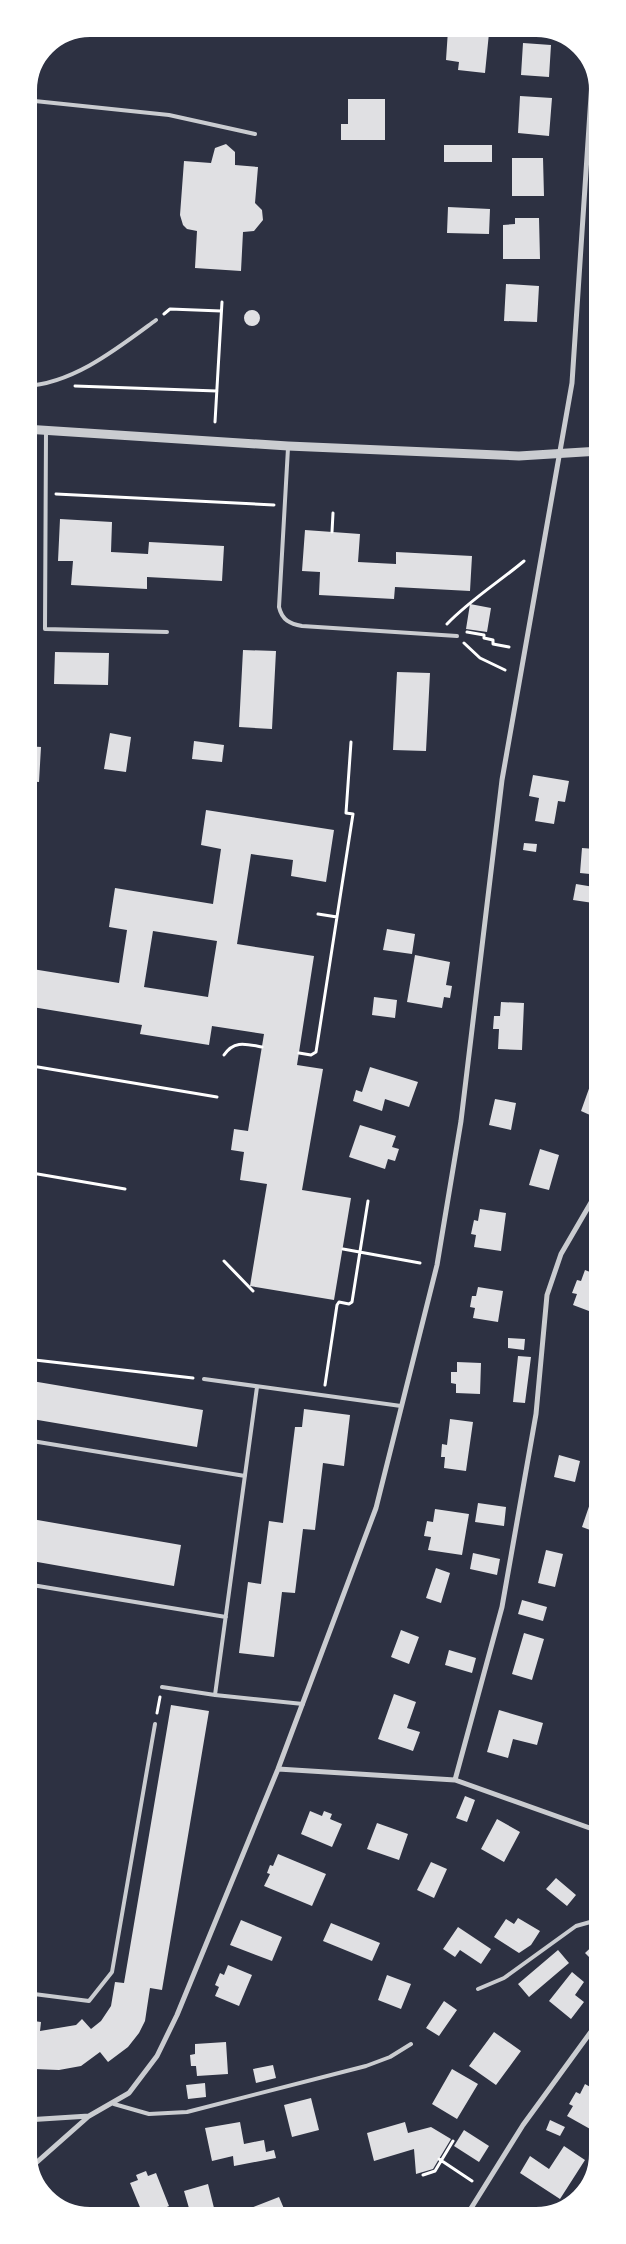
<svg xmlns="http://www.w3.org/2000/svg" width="626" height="2244" viewBox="0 0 626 2244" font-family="'PT Sans',sans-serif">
<rect width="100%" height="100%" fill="#2d3142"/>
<!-- building -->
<path fill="#e0e0e3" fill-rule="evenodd" d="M448,30l41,3 -4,40 -27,-3 1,-8 -13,-2z
M523,43l28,2 -2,32 -28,-2z
M520,96l32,2 -3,38 -31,-3z
M348,99h37v41h-44v-16h7z
M226,144l9,8v13l23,2 -3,36 7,7 1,10 -9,11 -11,1 -2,39 -46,-3 2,-37 -10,-2 -4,-4 -3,-10 4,-54 27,2 4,-15z
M444,145h48v17h-48z
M512,158h31l1,38h-32z
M448,207l42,2 -1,25 -42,-1z
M515,218h24l1,41h-37v-34l12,-1z
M506,284l33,2 -2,36 -33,-1z
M244 318a8 8 0 1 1 16 0a8 8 0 1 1-16 0Z
M60,519l52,3 -1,30 37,2 1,-12 75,4 -2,35 -75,-4v12l-76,-4 2,-24h-15z
M305,530l55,4 -2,28 38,2v-12l76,4 -2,35 -75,-4 -1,12 -75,-4 1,-23 -18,-1z
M470,604l21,4 -4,24 -21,-3z
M243,650l33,1 -4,78 -33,-2z
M55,652l54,1 -1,32 -54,-1z
M397,672l33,1 -4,78 -33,-1z
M110,733l21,4 -5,35 -22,-3z
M194,741l30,4 -2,17 -30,-3z
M25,746l16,1 -2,35 -14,-1z
M533,775l36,6 -4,21 -7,-1 -4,23 -19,-3 4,-23 -10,-2z
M206,810l128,20 -8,52 -35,-6 2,-16 -42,-6 -14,90 77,12 -17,109 26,4 -21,121 49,8 -17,102 -84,-14 17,-102 -27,-4 4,-28 -13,-2 3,-21 14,2 16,-97 -52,-8 -3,19 -69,-11 2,-9 -116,-19v-38l93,15 8,-53 -18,-3 6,-39 98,16 8,-55 -20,-4zM153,931l64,10 -9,56 -64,-10z
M596,829l4,1v45l-20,-2 2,-25 13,1z
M524,843l13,1 -1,8 -13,-2z
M576,884l24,4v16l-27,-4z
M387,929l28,5 -3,20 -29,-4z
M415,955l35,7 -4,23 6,1 -2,12 -6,-1 -2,11 -35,-6z
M374,997l23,3 -2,18 -23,-3z
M501,1002l23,1 -2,47 -24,-1 1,-20h-6l1,-13h6z
M370,1067l48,15 -9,25 -24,-8 -3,12 -29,-10 3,-11 6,2z
M591,1083l9,4v37l-11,-5 1,-4 -9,-4z
M495,1099l21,4 -5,27 -22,-5z
M360,1125l36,11 -4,11 7,2 -4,12 -7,-2 -3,10 -36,-12z
M540,1149l19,6 -10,35 -20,-5z
M480,1209l26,4 -5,38 -27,-4 2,-12 -5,-1 3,-14 4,1z
M585,1270l15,6 -11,35 -16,-6 4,-11 -5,-1 5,-13 4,1z
M478,1287l25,4 -5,31 -25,-4 2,-10 -5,-1 2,-11h4z
M508,1338l17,1 -1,11 -16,-2z
M518,1356l13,1 -6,46 -12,-1z
M457,1362l24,1 -1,31 -24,-1v-9l-5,-1v-11h6z
M26,1380l177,30 -6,37 -171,-29z
M304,1409l46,6 -6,51 -21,-3 -8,67 -12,-1 -8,64 -13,-1 -8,65 -35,-4 9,-71 13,2 8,-63 14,2 12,-96h7z
M450,1419l23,3 -7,49 -22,-3 1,-11h-4l1,-13 5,1z
M559,1455l21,6 -5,21 -21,-5z
M596,1486l5,1v47l-19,-7z
M478,1503l28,4 -2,19 -29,-4z
M435,1509l34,5 -7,41 -34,-5 3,-13 -7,-1 3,-15 6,1z
M26,1518l155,27 -7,41 -148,-26z
M546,1550l17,4 -8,33 -17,-4z
M473,1553l27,6 -3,16 -27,-6z
M436,1568l14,5 -9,30 -15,-5z
M522,1600l25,7 -4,14 -25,-7z
M401,1630l18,7 -10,27 -18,-7z
M524,1633l20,6 -12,41 -20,-6z
M449,1650l27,8 -4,15 -27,-8z
M394,1694l22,8 -9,26 13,4 -7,19 -35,-12z
M171,1705l38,6 -47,279 -12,-2 -5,33 -6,12 -11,14 -20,15 -8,-10 -19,14 -22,4 -25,-1 -3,15 -5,-1v-63l15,2 -1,9 36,-6 6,-6 9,10 10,-8 10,-15 4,-24 9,1z
M499,1710l44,13 -6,22 -24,-6 -5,19 -21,-6z
M465,1796l10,4 -8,22 -11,-4z
M310,1811l12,5 2,-5 8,3 -2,5 12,5 -10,23 -31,-13z
M497,1819l23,13 -16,30 -23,-13z
M377,1823l31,11 -9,26 -32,-11z
M278,1854l48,20 -14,32 -48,-20 6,-12 -3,-1 3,-8 3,1z
M431,1862l16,7 -13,29 -17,-8z
M556,1878l20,17 -9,11 -21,-17z
M518,1918l22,13 -9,14 -12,8 -25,-16 12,-18 8,5z
M241,1920l41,17 -10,24 -42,-16z
M331,1923l49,20 -8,18 -49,-20z
M458,1927l33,22 -10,15 -21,-14 -5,7 -12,-8z
M601,1938v31l-16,-16z
M558,1950l11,13 -40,34 -11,-13z
M228,1965l24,10 -13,31 -24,-10 4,-9 -4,-2 5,-12 4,2z
M572,1972l12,10 -9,13 9,7 -13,17 -22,-18z
M387,1975l24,9 -10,25 -23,-9z
M444,2001l13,9 -18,26 -13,-8z
M494,2032l27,19 -25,34 -27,-19z
M226,2042l2,32 -31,2 -1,-10h-5l-1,-11 5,-1v-10z
M273,2065l3,13 -20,5 -3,-14z
M452,2069l26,15 -21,35 -25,-15z
M205,2083l1,14 -18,2 -2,-14z
M585,2084l16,9v37l-2,4 -32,-18 6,-10 -4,-2 7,-12 4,2z
M311,2098l8,32 -27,7 -8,-32z
M550,2120l15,7 -5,9 -14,-6z
M240,2122l4,22 20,-4 2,12 8,-2 2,8 -42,8 -1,-10 -21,5 -7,-33z
M405,2122l3,11 23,-6 20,12 -18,30 -17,5 -2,-25 -40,12 -7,-28z
M464,2130l25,16 -10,16 -25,-16z
M564,2146l21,14 -25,39 -40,-26 10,-17 19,13z
M146,2171l2,5 8,-3 13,33 -25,11 -14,-34 8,-3 -2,-5z
M208,2184l6,24 -23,7 -7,-24z
M279,2197l9,21h-63z
M515,2211h45l-11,7h-34z"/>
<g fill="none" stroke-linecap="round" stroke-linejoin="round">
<!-- path -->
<path stroke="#fff" stroke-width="3" d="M164,314l6,-5 51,2
M75,386l142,5
M215,422l7,-120
M25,492l10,1
M56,494l218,11
M332,532l1,-19
M447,624c23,-24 52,-42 77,-63
M467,632l17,3v3l9,2v4l16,3
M464,643l16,15 25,12
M318,914l19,3
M299,1053l12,2 5,-3 37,-238 -7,-1 5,-71
M224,1055c10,-15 22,-11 38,-8
M26,1065l191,32
M26,1172l99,17
M343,1249l77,14
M224,1261l29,30
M26,1359l167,19
M325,1385l12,-80 2,-3 10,2 3,-2 16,-101
M157,1713l3,-16
M439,2159l33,22
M423,2175l12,-4 18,-30"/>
<!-- service -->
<path stroke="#caccd0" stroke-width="4" d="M25,100l144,15 86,19
M25,386c48,-2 93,-38 131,-66
M46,432l-1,197 122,3
M288,448l-9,159c3,13 11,17 23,19l155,10
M204,1379l197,27
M26,1440l219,36
M26,1584l200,33
M162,1687l53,8 88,9
M215,1695l42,-308
M478,1989l26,-11 72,-52 25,-7
M26,1993l63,8 23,-29 43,-248
M114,2104l35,10 38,-2 179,-46 24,-9 21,-13"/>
<!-- minor -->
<path stroke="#caccd0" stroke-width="5" d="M278,1769l177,11 146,52
M455,1780l47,-173 34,-193 11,-119 14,-41 39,-67
M26,2120l63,-4
M28,2170l61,-54 40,-23 28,-37 20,-41 101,-246 98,-261 61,-243 24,-144 41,-341 70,-397 21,-317
M465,2218l58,-93 78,-107"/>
<!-- tertiary -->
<path stroke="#caccd0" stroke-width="9" d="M25,429l263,17 231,10 81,-5"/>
</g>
<!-- crop -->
<path d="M0 0H626V2244H0ZM90 34H536A56 56 0 0 1 592 90V2154A56 56 0 0 1 536 2210H90A56 56 0 0 1 34 2154V90A56 56 0 0 1 90 34Z" fill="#fff" fill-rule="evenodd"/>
<path fill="none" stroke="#fff" stroke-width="6" d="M90 34H536A56 56 0 0 1 592 90V2154A56 56 0 0 1 536 2210H90A56 56 0 0 1 34 2154V90A56 56 0 0 1 90 34Z"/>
</svg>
